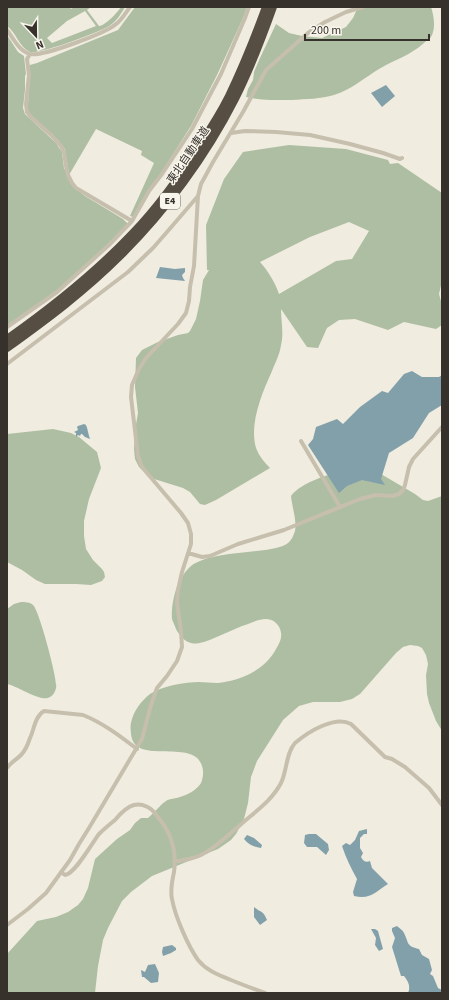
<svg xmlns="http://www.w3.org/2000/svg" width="449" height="1000" viewBox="0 0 449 1000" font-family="'Source Sans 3','Noto Sans JP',sans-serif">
<rect width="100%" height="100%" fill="#f0ece0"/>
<!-- green -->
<path fill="#aebea2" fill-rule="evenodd" d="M7,7h63l1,2 3,-2h17l-4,3 12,16c7,-1 18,-13 22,-19h4c-4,7 -9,15 -16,19 -9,6 -71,29 -79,26 -11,-5 -14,-20 -23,-26zM85,11l11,15 -44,17 -5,-5 20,-17z
M135,7h112l-4,11 -25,55 -27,53 -58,91 -3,-1 24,-53 -13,-8 1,-4 -46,-22 -27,46 -4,-26 -7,-9 -27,-24 -3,-5v-6l2,-40 7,-2 81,-33z
M358,7h73c3,9 5,21 0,30 -2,2 -5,4 -7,6 -13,12 -30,17 -45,26 -15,9 -28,21 -45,26 -13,4 -28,4 -42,5 -18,0 -28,1 -46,-3l2,-8 5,-9 1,-8 6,-14 16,-34 13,9 13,3 20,2 24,-11 7,-9z
M7,35l11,17 6,4 2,18 -1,2v14l-2,18 2,6 31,29 6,9 2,16 9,19 12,9 38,23 4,4v2l-19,19 -51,47 -50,35z
M289,145l57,4 42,11 2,4 8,-1 44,30v88l-3,13 3,11v20l-6,4 -32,-7 -16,8 -33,-11 -16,1 -12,8 -9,20 -11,-1 -26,-38c0,12 3,24 0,36 -1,9 -6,18 -9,26 -10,22 -23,53 -16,77 3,8 8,14 14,20l-54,32 -11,5 -5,-1 -10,-12 -7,-4 -32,-10 -12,-11 -4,-8 -1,-10 1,-19 3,-17 -3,-26 1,-29 6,-8 16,-8 20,-7 10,-2 2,-2 6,-12 4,-18 3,-21 6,-10h-2l-1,-45 18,-46 19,-27zM349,222l20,9 -17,28 -16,2 -57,33c-4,-12 -11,-23 -19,-32l50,-25z
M53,429l18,4 8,4 18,15 4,16 -12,31 -5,22v15l2,13 7,11 9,9 2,3 1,5 -3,4 -11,4 -15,-1h-31l-9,-4 -14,-10 -15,-8v-128z
M369,467l46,27 8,6 5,1 14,-5v235l-6,-10 -7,-18 -2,-9 -1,-19 2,-11 -2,-9 -4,-7 -4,-2 -8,-1 -7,2 -7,6 -36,41 -8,5 -12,3h-27l-14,4 -16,14 -26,41 -6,16 -3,26 -4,16 -8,15 -5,6 -13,9 -66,27 -21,16 -9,9 -14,27 -5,12 -5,26 -3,27h-88v-39l30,-33 19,-4 12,-5 10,-7 5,-6 5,-11 7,-29 22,-20 13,-9 5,-7 6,-5h7c5,-4 13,-14 18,-17 4,-3 10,-2 14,-4 7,-2 17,-7 21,-14 2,-5 3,-12 1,-17 -8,-29 -68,1 -71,-32 0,-3 -1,-7 0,-11 2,-11 10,-22 19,-29 12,-8 35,-12 49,-12 6,0 12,1 18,1 23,-2 48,-13 59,-34 4,-7 7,-12 4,-20 -2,-6 -8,-10 -14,-10 -8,0 -17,5 -24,7 -10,4 -20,9 -30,13 -6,2 -14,6 -21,4 -6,-1 -12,-8 -15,-14 -1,-3 -3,-7 -4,-10 -1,-11 2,-25 6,-35 3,-6 8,-14 13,-18 17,-13 58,-13 80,-17 6,-1 15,-3 19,-8 2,-2 4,-7 5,-10 2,-11 -3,-24 -4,-35 8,-11 29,-19 41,-22 12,-4 25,-5 37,-7z
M21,602c4,0 9,0 12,3 6,5 23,69 23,79 1,5 -2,11 -6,13 -9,6 -32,-11 -43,-13v-75l7,-5z"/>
<!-- water -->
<path fill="#82a0aa" d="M386,85l9,11 -13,11 -11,-14z
M160,267l15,2 10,-1v4l-3,3 1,3 2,3 -29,-3z
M412,371l10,6h17l3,-2v30l-13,8 -16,25 -24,15 -8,26 4,6 -23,-5 -15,6 -8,7 -31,-48 5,-6 3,-12 21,-8 6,5 17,-17 22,-16 6,2 16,-19z
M84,424l2,1c2,4 2,9 4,14l-5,-2 -3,-3h-1l-1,2 -2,-1 -2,2v-4l-2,-1 4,-2 -1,-3 1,-1z
M367,829v5h-3l-4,4v10l3,5 -2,4c2,4 5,6 9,4l2,7 16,16c-12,7 -17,16 -34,12l-1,-4 4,-13c-6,-11 -11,-21 -15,-33l4,-3 4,2 5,-5 4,-9z
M309,834h7l12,10 1,6 -3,5 -9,-8h-10l-3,-4 1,-8z
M247,835l7,3 8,7 -1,3c-7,-1 -12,-3 -17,-9z
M254,907c7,6 9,3 13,13l-7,5 -6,-8z
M397,926c2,2 6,4 7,7 5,10 2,13 15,16l3,6 7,4 3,11 -2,4 3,2 5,12 4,2v3h-34c3,-7 0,-12 -4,-17h-3l-9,-29 3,-9 -3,-7v-3z
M371,929h4l3,2 5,18 -4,2 -4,-6 1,-7z
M172,945l4,3v2l-5,3 -8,3 -1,-4 1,-5z
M155,964l4,9 -1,9 -7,1 -7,-6h-2l-1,-7 4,2 3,-7z"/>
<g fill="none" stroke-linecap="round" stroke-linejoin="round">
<!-- street -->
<path stroke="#c7bfad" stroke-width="4" d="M7,30c6,8 12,21 23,24 12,3 76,-21 86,-30 6,-4 10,-12 14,-17
M30,54l-3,5 2,16 -3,29 1,8 4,5 20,18 10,11 3,6 2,14 2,9 4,8 4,5 56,33
M231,133l14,-2 31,1 34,3 40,9 33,9 17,6 2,-1
M7,327l50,-35 52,-47 23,-24 17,-30 13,-17 30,-45 11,-21 18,-34 24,-56 4,-11
M7,364l121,-92 25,-24 14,-16 31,-36
M301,441l39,66
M188,553l14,4 8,-1 28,-12 46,-14 76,-31 16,-4 17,1 6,-2 4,-4 2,-5 4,-18 4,-8 29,-32
M7,768c4,-6 9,-8 14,-13 4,-4 7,-11 9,-17 4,-8 5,-22 14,-27l39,4c20,8 37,21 54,34
M174,862c9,-2 19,-3 27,-7 14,-7 25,-18 37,-28 15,-14 33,-25 43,-44 6,-12 5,-30 14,-40 13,-11 40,-28 56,-19l34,33 7,2 13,8 24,21 13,17
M61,872l4,3c10,-1 27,-32 34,-41 5,-5 11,-10 16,-14 5,-6 11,-13 19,-15 9,-2 18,3 23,11 14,16 20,35 17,56 -2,9 -4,18 -2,27 3,17 16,47 26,61 9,11 21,15 33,20 12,5 23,9 34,13
M7,925l21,-16 18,-16 24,-33 9,-16 10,-16 53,-89 9,-34 6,-17 10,-12 10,-15 5,-14 -1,-16 -4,-28 1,-13 4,-18 9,-28v-10l-3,-11 -7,-10 -39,-46 -4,-11 -7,-59 1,-12 7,-16 7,-11 32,-34 8,-11 3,-12 1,-14 4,-21 4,-70 3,-12 12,-22 30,-50 23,-42 42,-37 17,-11 21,-10 17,-5"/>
<!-- highway -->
<path stroke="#564d43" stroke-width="8" d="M7,339c44,-31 87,-65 125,-105 26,-27 49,-59 69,-91 10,-15 20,-31 28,-47 14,-29 26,-59 37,-89
M7,348c39,-28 78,-57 112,-91 46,-45 87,-101 116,-158 15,-30 27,-61 38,-92"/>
</g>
<g text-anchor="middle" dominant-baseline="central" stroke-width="3" stroke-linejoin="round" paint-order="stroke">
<!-- shield labels -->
<rect fill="#f8f5ec" stroke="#716c65" stroke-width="1" x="160" y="193" width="20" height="16" rx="3"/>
<g font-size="10" font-weight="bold" fill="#37312b">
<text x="170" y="201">E4</text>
</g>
<!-- street labels -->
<g font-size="11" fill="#37312b" stroke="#f8f5ec">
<text transform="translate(188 155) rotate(-56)">東北自動車道</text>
</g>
</g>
<!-- border -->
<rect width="449" height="1000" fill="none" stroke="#37312b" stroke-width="16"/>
<!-- north arrow -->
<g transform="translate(36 36) rotate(158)" stroke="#f8f5ec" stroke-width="3" paint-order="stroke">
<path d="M0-3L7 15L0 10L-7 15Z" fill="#37312b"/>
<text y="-6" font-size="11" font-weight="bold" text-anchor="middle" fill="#37312b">N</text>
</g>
<!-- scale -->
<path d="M305 34v6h124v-6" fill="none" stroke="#37312b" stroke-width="2"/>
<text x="311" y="34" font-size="12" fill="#37312b" stroke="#f8f5ec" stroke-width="3" paint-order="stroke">200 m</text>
</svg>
